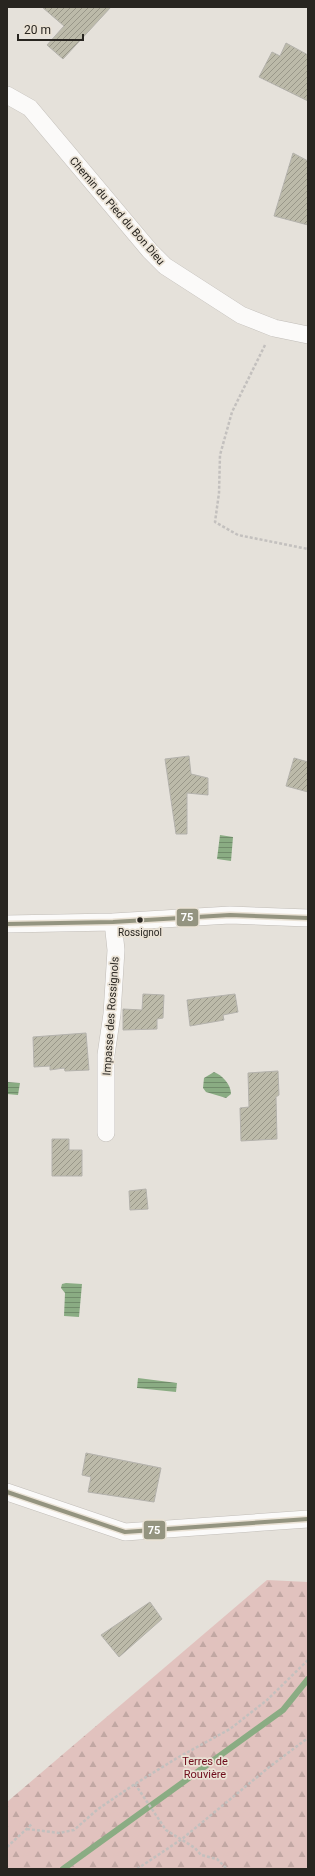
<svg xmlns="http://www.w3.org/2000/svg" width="315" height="1876" viewBox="0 0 315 1876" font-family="Roboto,sans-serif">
<defs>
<pattern id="forest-firs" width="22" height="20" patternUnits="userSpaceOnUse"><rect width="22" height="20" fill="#e1c2be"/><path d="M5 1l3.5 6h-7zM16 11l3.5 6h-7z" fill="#c1a7a3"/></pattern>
<pattern id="water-rules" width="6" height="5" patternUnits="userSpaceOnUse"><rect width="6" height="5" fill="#8aac83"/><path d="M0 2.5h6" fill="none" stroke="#718c6b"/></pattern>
<pattern id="building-hatch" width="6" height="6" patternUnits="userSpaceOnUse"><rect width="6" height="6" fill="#bcbaa9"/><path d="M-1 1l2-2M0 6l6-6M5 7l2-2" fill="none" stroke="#999789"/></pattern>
</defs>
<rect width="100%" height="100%" fill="#e5e1da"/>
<!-- forest -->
<path fill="url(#forest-firs)" d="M267,1580l41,2v287h-301v-67z"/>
<!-- water -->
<path fill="url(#water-rules)" d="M220,835l13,2 -2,24 -14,-2z
M214,1072c8,3 17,12 17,22l-5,4 -20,-6 -3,-4 1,-10z
M7,1082l13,1 -2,12 -11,-1z
M66,1283l16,1 -3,33 -15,-1 1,-23 -4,-5 1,-4z
M138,1378l39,5 -1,9 -39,-4z"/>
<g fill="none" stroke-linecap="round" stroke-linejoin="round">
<!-- stream -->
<path stroke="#8aac83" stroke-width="6" d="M63,1869l220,-159 25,-31"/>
</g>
<!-- building -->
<path fill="url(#building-hatch)" stroke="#b4b2ac" d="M42,7h69l-48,52 -16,-14 17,-19z
M286,43l22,12v46l-49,-24 13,-25 8,4z
M293,153l15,8v64l-34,-9z
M189,756l2,18 17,4v17l-21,-2v41h-11l-11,-75z
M294,758l14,4v30l-22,-6z
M143,994l21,1 -1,23 -6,1v10l-34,1v-21l19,1z
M235,994l3,18 -15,3 1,5 -34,6 -3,-26z
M86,1033l3,37 -24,1 -1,-3 -14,2v-4l-16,1 -1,-30z
M278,1071l1,24 -3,2 1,42 -36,2 -1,-33 9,-1 -1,-34z
M52,1139h17v11h13v26h-30z
M146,1189l2,20 -18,1 -1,-19z
M86,1453l75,15 -7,34 -66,-10 3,-15 -9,-2z
M150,1602l12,17 -43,38 -18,-22z"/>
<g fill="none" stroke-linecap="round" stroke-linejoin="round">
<defs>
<path id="minor" d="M7,95l23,13 120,143 15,15 76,49 33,13 34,7
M7,924l106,-2 117,-7 78,3
M106,1133v-78l6,-41 4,-64 -3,-28
M7,1492l118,40 183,-13"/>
</defs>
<!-- minor casing -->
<use href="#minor" stroke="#c1bdb8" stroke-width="18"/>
<!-- path -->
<path stroke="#c3c0be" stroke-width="2.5" stroke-dasharray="3 2" stroke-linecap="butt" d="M265,345l-33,67 -12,43 -1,38 -4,29 23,13 70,14
M135,1784l31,46 29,18 6,7 16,4 10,10
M27,1829l32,4 15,-3 24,-21 37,-25 42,-26 53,-29 37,-29 41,-40
M7,1847l25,-23
M137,1869l45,-30 86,-71 40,-30"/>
<!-- minor -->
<use href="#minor" stroke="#fbfaf9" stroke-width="17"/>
<defs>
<path id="bus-1" d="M7,924l106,-2 117,-7 78,3
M7,1492l118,40 183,-13"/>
</defs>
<!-- bus-1 casing -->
<use href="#bus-1" stroke="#eae2d5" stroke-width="7"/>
<!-- bus-1 -->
<use href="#bus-1" stroke="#949480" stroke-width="4"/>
</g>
<!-- markers -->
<circle fill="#282520" stroke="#eae2d5" stroke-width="1.5" cx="140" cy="920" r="3.5"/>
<g text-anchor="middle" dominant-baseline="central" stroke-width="3.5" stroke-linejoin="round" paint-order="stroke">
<!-- bus labels -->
<g font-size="10" fill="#282520" stroke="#eae2d5">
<text x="140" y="932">Rossignol</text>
</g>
<!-- street labels -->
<g font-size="11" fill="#282520" stroke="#eae2d5">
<text transform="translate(117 211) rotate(49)">Chemin du Pied du Bon Dieu</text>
<text transform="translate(111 1016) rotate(-86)">Impasse des Rossignols</text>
</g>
<!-- park labels -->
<g font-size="11" fill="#6e0c1b" stroke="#eae2d5">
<text x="205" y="1761">Terres de<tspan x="205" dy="13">Rouvière</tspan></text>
</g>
</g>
<g stroke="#eae2d5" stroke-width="1.5">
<rect x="176" y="908" width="23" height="19" rx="4" fill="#949480"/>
<rect x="143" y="1520" width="23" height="20" rx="4" fill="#949480"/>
</g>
<g font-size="11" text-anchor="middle" font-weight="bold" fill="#fff">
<text x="187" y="921">75</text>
<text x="154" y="1534">75</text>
</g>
<!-- border -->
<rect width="315" height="1876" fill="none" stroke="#282520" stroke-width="16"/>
<!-- scale -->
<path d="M18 34v6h65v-6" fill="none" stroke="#282520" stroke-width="2"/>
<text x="24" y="34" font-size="12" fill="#282520" stroke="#eae2d5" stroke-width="3" paint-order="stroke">20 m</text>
</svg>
